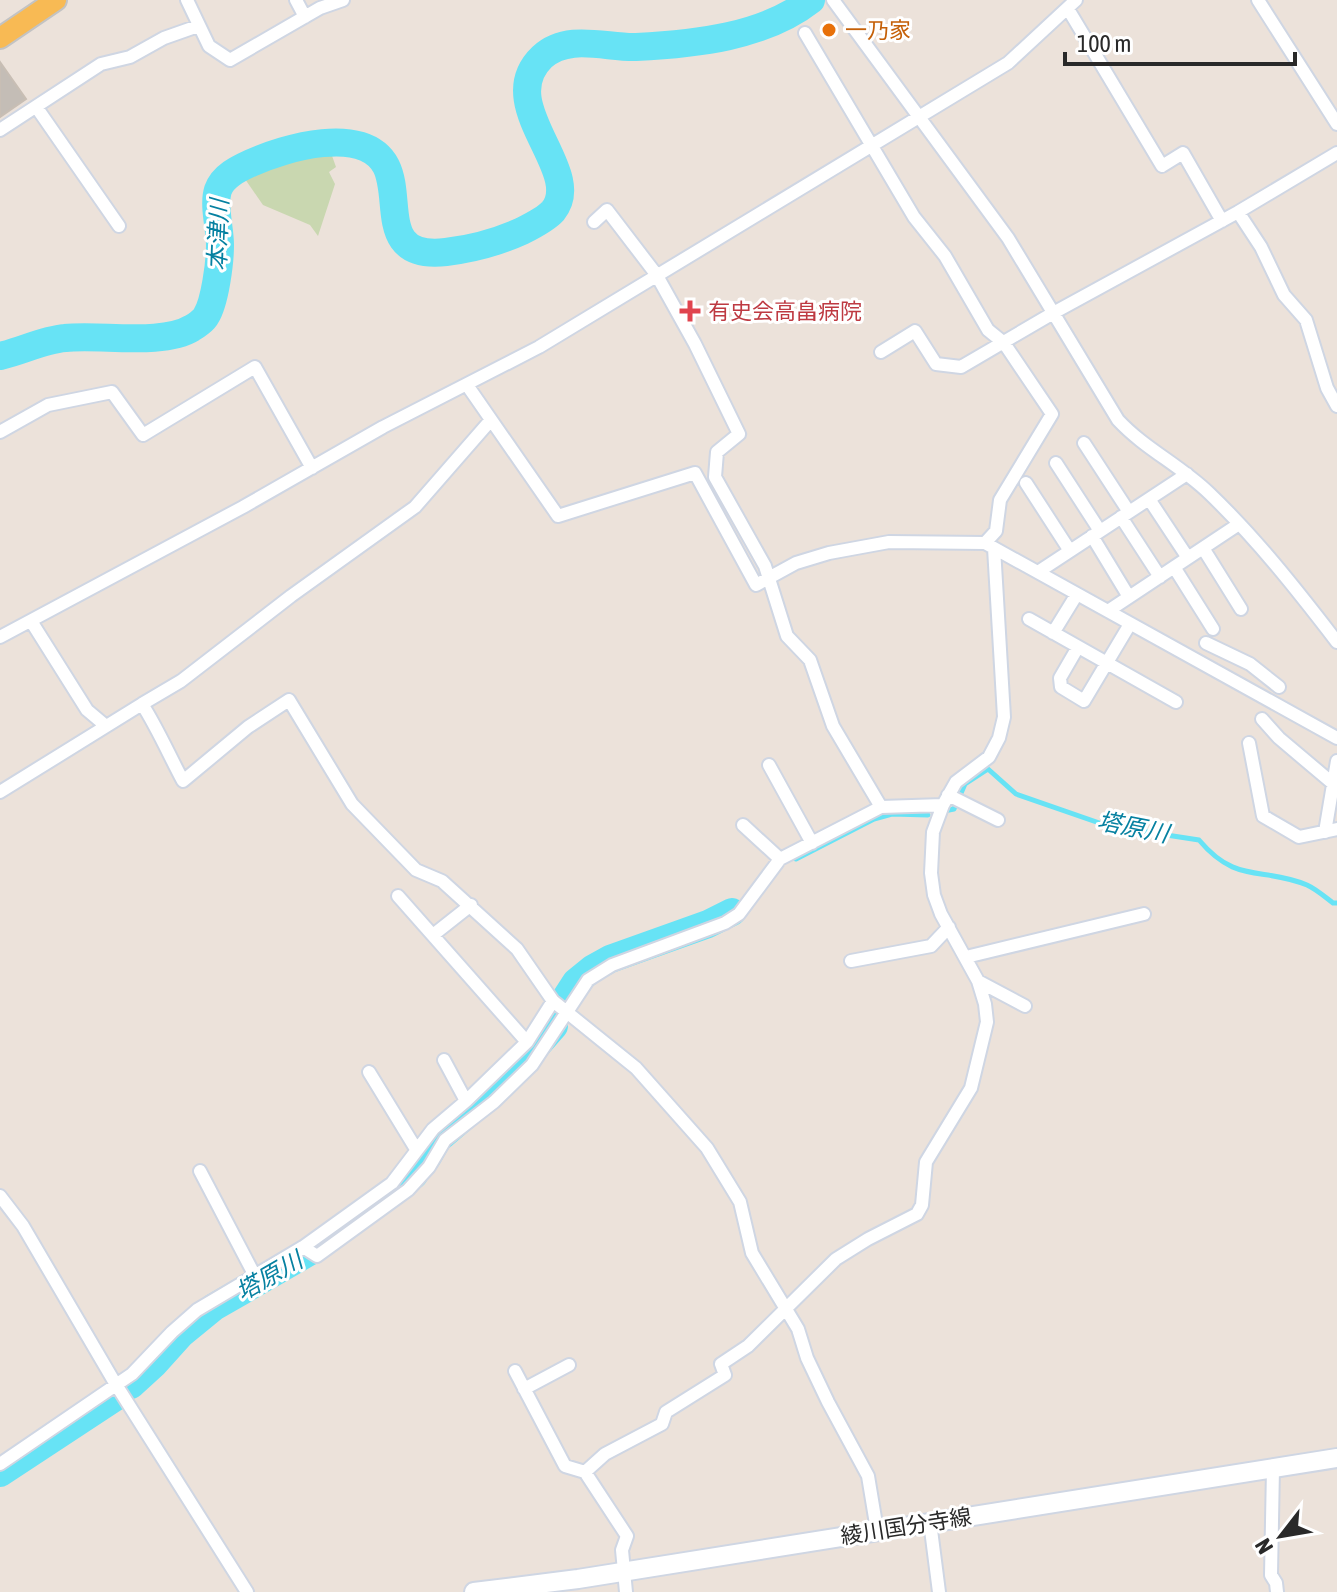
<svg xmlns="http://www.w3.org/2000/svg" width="1337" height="1592" viewBox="0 0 1337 1592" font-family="'Asap Condensed','Noto Sans JP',sans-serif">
<rect width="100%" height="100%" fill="#ece2da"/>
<!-- cemetery -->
<path fill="#c9d7b0" d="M331,153l5,14 -7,5 6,12 -17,52 -8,-11 -47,-20 -18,-26 47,-21z"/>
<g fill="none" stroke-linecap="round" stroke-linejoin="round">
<!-- stream -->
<path stroke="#67e3f5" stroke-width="5" d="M944,811l10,-2 11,-25 23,-15 28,25 92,32 91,14c38,45 62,26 108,45 9,4 18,12 26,18h4
M796,859l78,-40 18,-5 36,1"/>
<!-- river -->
<path stroke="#67e3f5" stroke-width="28" d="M0,356c22,-5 43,-16 65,-18 34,-4 98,8 127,-10 4,-2 12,-8 14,-12 9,-14 14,-54 14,-71 0,-17 -7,-40 -2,-55 5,-14 20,-21 33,-27 33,-15 113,-39 135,3 17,33 -9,94 60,86 25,-3 54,-11 76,-21 10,-5 24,-12 31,-20 33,-40 -61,-106 -11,-154 26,-24 64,-9 94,-10 59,-3 128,-10 175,-47
M565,999l11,-17 16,-13 18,-10 98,-35 24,-12
M427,1158l11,-19 68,-58 48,-55
M131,1385l23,-21 27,-30 33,-27 102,-59 98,-73
M0,1473l117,-77"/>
</g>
<!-- building -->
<path fill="#c4bdb6" stroke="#c8beb4" stroke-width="2" d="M0,62l26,37 -26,18z"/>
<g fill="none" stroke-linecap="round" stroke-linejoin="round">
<defs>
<path id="minor" d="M187,0l22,46 21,14 90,-52 23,-8
M296,0l9,17
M833,0l175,238 110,182c27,29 62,45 91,73 47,45 88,97 128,149
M1258,0l79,124
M1068,9l94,157 21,-13 39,68
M805,33l109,184 31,39 43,74 16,13 48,71 -52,86 -4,31 -11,12
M37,108l82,118
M0,130l101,-66 29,-7 34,-19 34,-12
M1238,212l23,35 23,48 22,25 21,68 10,18
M594,222l13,-12 49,64 39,70 44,90 -22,18 -2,25 50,89 22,70 23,24 23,66 48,81
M881,352l34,-21 21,33 25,3 94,-55 183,-100 99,-59
M467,385l91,131 137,-43 61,112 40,-22 33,-10 60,-11 96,1 352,195
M0,432l48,-27 64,-13 31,43 112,-68 57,101
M1084,443l45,69
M1056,463l44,68
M1026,483l44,68
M1149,499l39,59
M1121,517l39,60
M1092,536l37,61
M1203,548l38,61
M1174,567l39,62
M1038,572l149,-98
M1108,611l131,-87
M1029,619l147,83
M31,621l56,89 19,16
M1053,633l24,-39
M0,637l243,-130 140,-80 156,-80 469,-284 68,-63
M1206,643l44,21 29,23
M1078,647l-18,31 1,9 23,14 46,-77
M142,704l39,-23 110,-85 124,-89 75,-86
M1262,719l17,19 58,49
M1249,743l14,73 36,21 38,-8
M769,765l43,78
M0,792l142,-88c16,25 27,51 41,77l65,-54 41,-27 63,104 64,66 26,11 75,68 36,52 83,67 71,80 33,54 12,51 46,76 9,29 21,44 40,74 9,54
M948,795l50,25
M743,825l37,34
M1325,832l12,-71
M398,896l129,146
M433,935l38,-30
M966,957l178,-43
M851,961l80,-15 18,-19
M978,981l47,25
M444,1060l22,41
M369,1072l47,77
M200,1171l55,105
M0,1196l23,30 92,157 132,209
M303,1247l89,-64 41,-54 33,-28 61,-59 26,-41
M515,1371l50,95 20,6 42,64 -5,14 4,42
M524,1389l45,-24
M0,1464l132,-90 40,-42 25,-22 106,-63 14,9 91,-66 21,-23 16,-27 49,-38 38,-37 56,-85 24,-15 113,-42 14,-9 41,-55 101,-52 62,-2
M1273,1468l-2,107 5,8 1,9
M585,1472l20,-18 57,-30 4,-12 59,-37 -4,-11 27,-18 88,-87 32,-20 49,-25 5,-9 4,-43 45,-74 16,-66 -2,-18 -7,-23 -37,-67 -7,-19 -3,-22 2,-41 10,-27 13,-23 33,-25 10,-19 5,-21 -10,-169
M930,1522l9,70"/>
<path id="secondary" d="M474,1592l104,-13 759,-121"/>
<path id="primary" d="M0,38l56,-38"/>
</defs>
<!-- minor casing -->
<use href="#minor" stroke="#cfd6e3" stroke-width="16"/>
<!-- secondary casing -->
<use href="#secondary" stroke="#cfd6e3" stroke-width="22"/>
<!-- primary casing -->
<use href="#primary" stroke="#c3c3c3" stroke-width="24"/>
<!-- minor -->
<use href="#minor" stroke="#fff" stroke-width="12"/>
<!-- secondary -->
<use href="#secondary" stroke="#fff" stroke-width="18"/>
<!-- primary -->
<use href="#primary" stroke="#f8ba54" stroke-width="20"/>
</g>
<!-- markers -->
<circle fill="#e8710a" stroke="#fff" stroke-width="3" cx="829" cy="30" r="8"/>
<path fill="#e0444e" stroke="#fff" stroke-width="3" d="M686 299h8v8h8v8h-8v8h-8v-8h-8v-8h8z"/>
<g text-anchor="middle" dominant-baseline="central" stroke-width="6" stroke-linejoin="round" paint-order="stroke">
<!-- food labels -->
<g font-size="22" fill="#c56008" stroke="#fff" text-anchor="start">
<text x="845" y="30">一乃家</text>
</g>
<!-- health labels -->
<g font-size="22" fill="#be3a42" stroke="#fff" text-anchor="start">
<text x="708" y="311">有史会高畠病院</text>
</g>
<!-- street labels -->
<g font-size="22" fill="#292929" stroke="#fff">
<text transform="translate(906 1526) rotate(-9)">綾川国分寺線</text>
</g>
<!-- water labels -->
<g font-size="24" font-style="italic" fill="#0681a1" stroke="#fff">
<text transform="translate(218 235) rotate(-88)">本津川</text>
<text transform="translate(1133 827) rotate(11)">塔原川</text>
<text transform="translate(269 1276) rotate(-30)">塔原川</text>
</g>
</g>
<!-- north arrow -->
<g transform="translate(1281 1536) rotate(239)" stroke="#ffffff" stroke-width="6" paint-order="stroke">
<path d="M0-6L14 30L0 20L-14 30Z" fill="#292929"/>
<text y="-12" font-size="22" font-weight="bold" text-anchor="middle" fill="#292929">N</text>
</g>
<!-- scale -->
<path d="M1065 52v12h230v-12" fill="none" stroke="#292929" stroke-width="4"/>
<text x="1077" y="52" font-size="24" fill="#292929" stroke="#ffffff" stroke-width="6" paint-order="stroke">100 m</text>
</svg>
